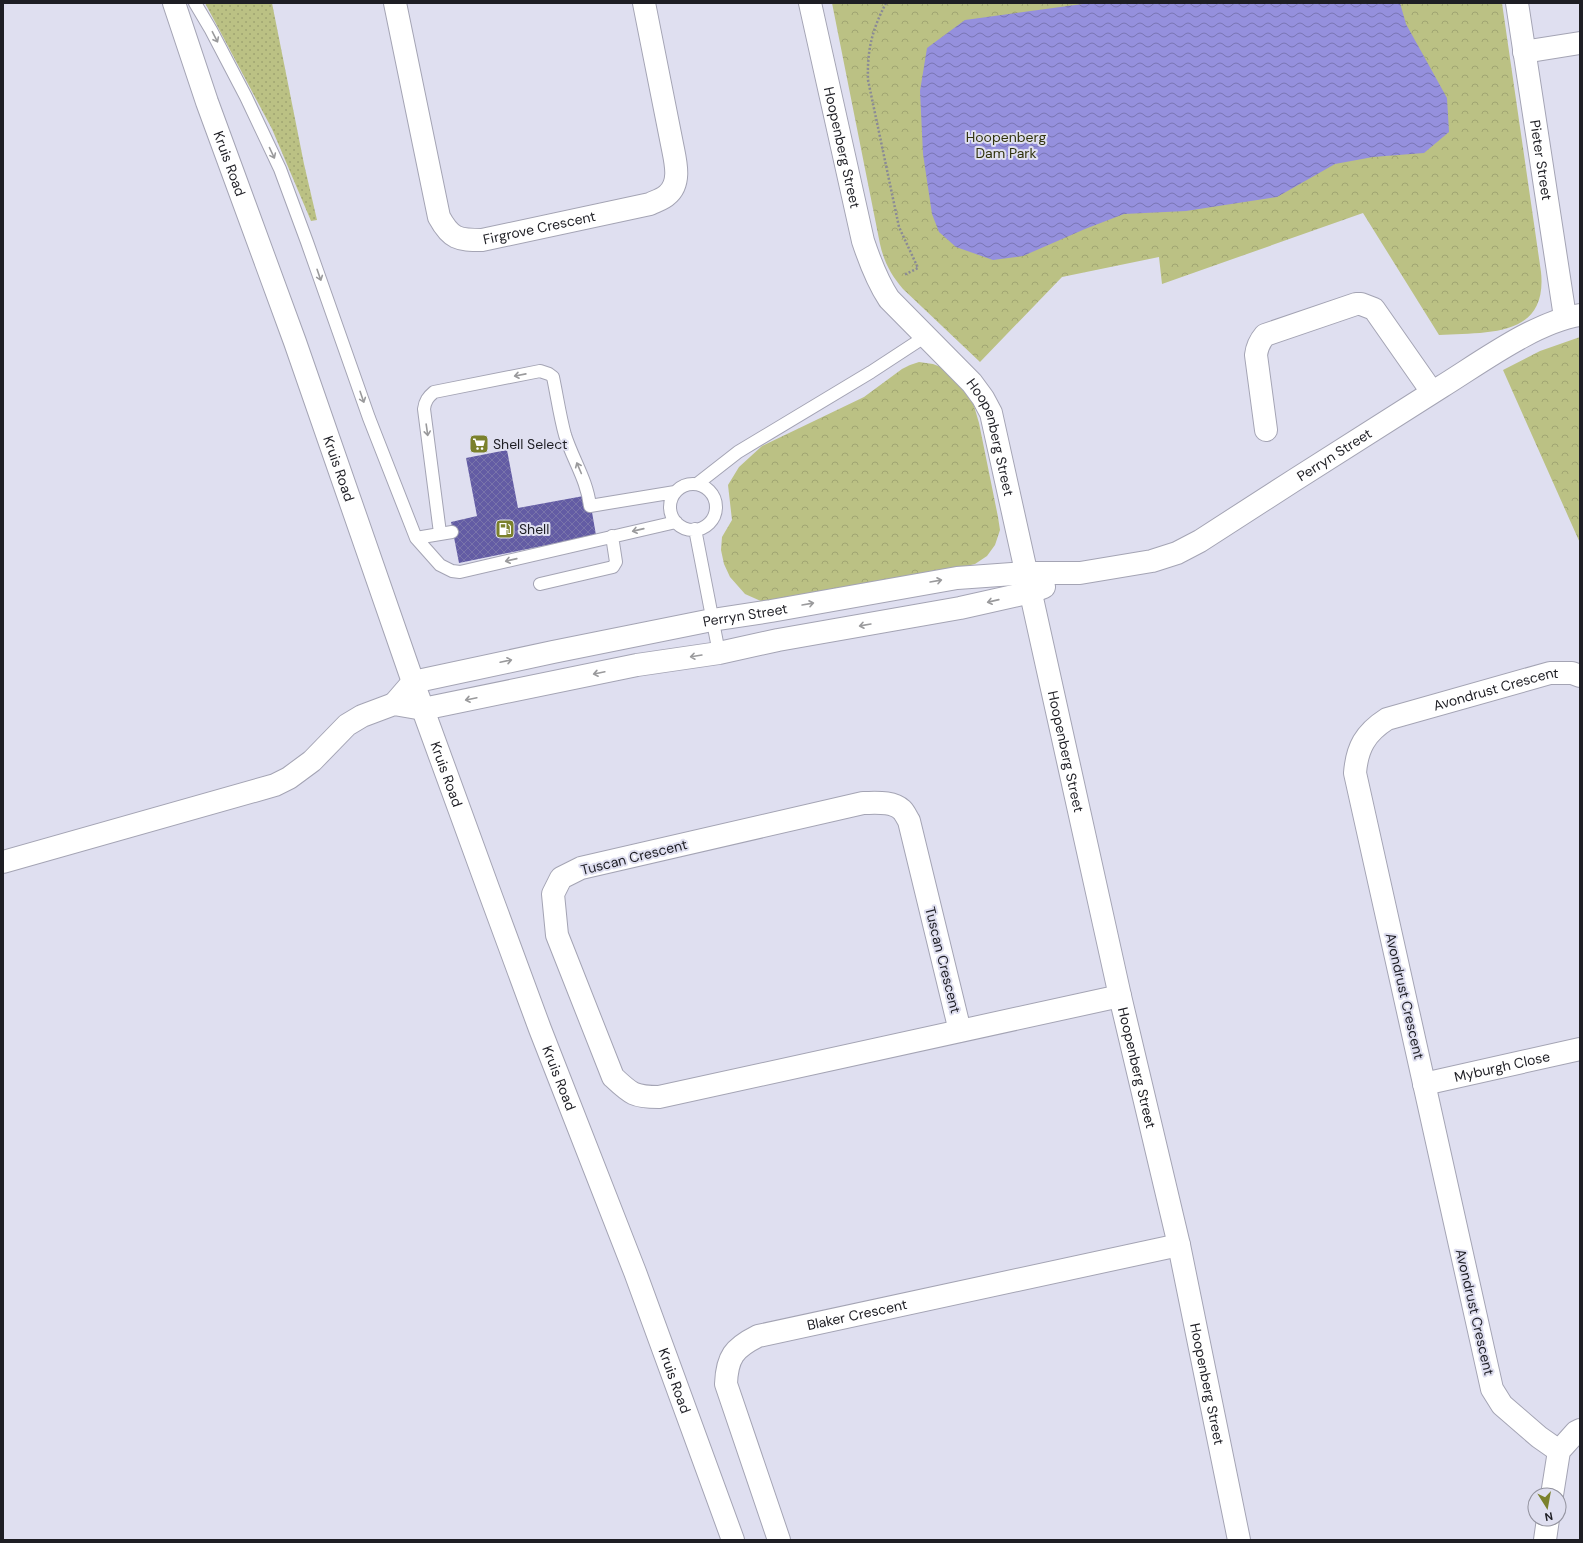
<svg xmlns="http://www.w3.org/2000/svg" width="1583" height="1543" viewBox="0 0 1583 1543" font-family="'DM Sans',sans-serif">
<defs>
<pattern id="grass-dots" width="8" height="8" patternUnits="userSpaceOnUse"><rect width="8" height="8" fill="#bbc184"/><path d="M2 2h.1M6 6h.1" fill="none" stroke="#a0a572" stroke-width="1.8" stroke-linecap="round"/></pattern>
<pattern id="park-crowns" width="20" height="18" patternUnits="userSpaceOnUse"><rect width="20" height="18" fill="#bbc184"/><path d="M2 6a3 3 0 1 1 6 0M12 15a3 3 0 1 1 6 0" fill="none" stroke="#a0a572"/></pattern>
<pattern id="water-waves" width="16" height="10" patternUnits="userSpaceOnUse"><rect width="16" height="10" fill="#9590dd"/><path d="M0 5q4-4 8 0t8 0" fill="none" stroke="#7975b3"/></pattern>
<pattern id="building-cross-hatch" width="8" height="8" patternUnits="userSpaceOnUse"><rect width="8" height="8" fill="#635ca4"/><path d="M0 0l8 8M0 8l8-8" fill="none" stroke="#7974aa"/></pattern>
</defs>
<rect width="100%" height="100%" fill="#dfdff0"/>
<!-- grass -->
<path fill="url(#grass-dots)" d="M205,3h67l32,161 13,56 -6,1 -39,-92z"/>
<!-- park -->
<path fill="url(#park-crowns)" d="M832,3h670l39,269c7,67 -56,60 -102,63l-76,-122 -201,71 -3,-27 -97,20 -82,85 -77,-73c-12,-14 -19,-27 -23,-45z
M1580,337v206l-77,-173 37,-19z
M919,362l14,2 13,5 20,20 8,17 5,17 19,94 2,13 -5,15 -8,11 -12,8 -25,6 -187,32 -18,-8 -15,-17 -6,-13 -3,-14 1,-13 10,-17 -4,-35 11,-18 23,-21 102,-49 38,-28 8,-4z"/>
<!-- water -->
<path fill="url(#water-waves)" d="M1090,3h310l6,21 41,74 2,34 -25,21 -51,4 -38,7 -58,33 -91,14 -62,3 -39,15 -62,27 -30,4 -37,-13 -17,-15 -7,-18 -9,-60 -3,-63 7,-43 38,-28z"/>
<!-- building -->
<path fill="url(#building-cross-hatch)" d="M507,450l11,58 71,-13 7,40 -137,28 -8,-41 26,-6 -11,-58z"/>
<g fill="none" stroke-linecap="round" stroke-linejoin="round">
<defs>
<path id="service" d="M195,3l16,27 35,67 34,72 27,73 62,176 47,120 24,27 12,6 8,1 216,-50
M697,484l41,-32 133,-80 55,-36
M670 507a23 23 0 1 1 46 0a23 23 0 1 1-46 0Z
M695,529l24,124
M440,533l-16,-124c1,-8 4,-12 10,-17l106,-21 9,3 4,3c4,19 7,40 12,58 8,25 22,45 25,71l85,-14
M416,538l36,-6
M540,584l73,-17 3,-5 -4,-26"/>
<g id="minor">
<path id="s1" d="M395,3l44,214c12,22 19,23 43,23l168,-36c6,-3 13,-5 17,-9 15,-12 8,-35 5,-51l-28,-141"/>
<path id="s2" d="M810,3l53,238c7,21 14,40 26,58l83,84 11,15 8,15 129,583 59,249 60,295"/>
<path id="s3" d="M1517,3l48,314"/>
<path d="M1524,52l56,-9"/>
<path d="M1266,430l-10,-75c1,-8 3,-13 9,-20l91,-31h5l13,5 58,83"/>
<path id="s4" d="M394,704l19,-22 140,-30 159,-32 59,-9 186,-33 70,-5h53l72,-12 25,-8 23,-12c80,-52 160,-103 241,-154 39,-24 94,-65 139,-72"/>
<path d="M3,862l272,-77 14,-7 23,-17 35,-36 15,-9 32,-12 29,5 214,-44 82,-12 59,-13 182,-32 71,-16 13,-5"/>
<path d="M960,1031l-51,-210c-2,-3 -4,-8 -7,-11 -10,-9 -26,-7 -39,-7l-282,65 -20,10 -8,16 4,41 56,142c18,17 21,20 46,20l461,-101"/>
<path id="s5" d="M1424,1084l156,-35"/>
<path id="s6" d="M1559,1451l-20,-14 -37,-32 -10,-16 -137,-616c2,-25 10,-40 32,-54l163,-46h22l8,3"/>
<path d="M1552,1495l7,-44 17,-19 4,-2"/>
<path id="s7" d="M779,1540l-53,-156c1,-27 8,-36 32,-48l421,-91"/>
<path d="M1545,1540l3,-21"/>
</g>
<g id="tertiary">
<path id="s8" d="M174,3l33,99 88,240 118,340 75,206 52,141 95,243 98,268"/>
</g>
</defs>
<!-- service casing -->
<use href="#service" stroke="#a4a4b4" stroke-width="14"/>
<!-- minor casing -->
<use href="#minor" stroke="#a4a4b4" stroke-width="24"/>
<!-- tertiary casing -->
<use href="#tertiary" stroke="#a4a4b4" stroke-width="24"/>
<!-- path -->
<path stroke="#8a8a96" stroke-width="2.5" stroke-dasharray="2 2" stroke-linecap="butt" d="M886,3c-14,27 -19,47 -18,77l31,147 19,41 -14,7"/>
<!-- service -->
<use href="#service" stroke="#fff" stroke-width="12"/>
<!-- minor -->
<use href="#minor" stroke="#fff" stroke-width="22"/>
<!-- tertiary -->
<use href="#tertiary" stroke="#fff" stroke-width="22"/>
</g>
<!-- one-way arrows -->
<defs><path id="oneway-shaft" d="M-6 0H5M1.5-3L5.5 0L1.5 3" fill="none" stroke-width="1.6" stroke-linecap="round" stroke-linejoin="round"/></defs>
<g stroke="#9a9a9c">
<use href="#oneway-shaft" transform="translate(215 37) rotate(63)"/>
<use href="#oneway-shaft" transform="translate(272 153) rotate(65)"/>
<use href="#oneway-shaft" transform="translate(319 275) rotate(71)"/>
<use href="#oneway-shaft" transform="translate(520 375) rotate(169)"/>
<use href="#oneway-shaft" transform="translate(362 397) rotate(71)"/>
<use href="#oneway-shaft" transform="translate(427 430) rotate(82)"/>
<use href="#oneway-shaft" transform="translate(579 468) rotate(-113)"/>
<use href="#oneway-shaft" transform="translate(638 530) rotate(167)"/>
<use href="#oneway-shaft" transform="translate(511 560) rotate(167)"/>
<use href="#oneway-shaft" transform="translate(936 581) rotate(-10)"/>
<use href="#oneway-shaft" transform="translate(993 601) rotate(167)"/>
<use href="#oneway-shaft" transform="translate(808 604) rotate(-10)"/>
<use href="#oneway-shaft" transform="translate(865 625) rotate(170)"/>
<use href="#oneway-shaft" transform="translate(696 656) rotate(171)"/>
<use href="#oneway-shaft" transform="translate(506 661) rotate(-12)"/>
<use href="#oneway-shaft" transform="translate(599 673) rotate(168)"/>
<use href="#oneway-shaft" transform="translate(471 699) rotate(168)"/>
</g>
<!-- icons -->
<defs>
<symbol id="supermarket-square" viewBox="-11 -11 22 22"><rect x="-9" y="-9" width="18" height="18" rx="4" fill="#7b812c" stroke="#dfdff0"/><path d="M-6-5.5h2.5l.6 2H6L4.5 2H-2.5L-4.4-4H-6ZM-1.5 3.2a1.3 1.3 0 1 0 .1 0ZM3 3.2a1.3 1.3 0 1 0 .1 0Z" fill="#fff"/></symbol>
<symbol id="fuel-square" viewBox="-11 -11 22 22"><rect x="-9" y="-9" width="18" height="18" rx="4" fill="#7b812c" stroke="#dfdff0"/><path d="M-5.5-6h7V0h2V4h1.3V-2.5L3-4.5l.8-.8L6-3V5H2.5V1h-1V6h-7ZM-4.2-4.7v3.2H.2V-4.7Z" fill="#fff"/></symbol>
</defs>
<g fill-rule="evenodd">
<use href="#supermarket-square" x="468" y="433" width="22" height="22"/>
<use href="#fuel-square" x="494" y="518" width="22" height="22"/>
</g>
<g text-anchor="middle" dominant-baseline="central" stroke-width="4" stroke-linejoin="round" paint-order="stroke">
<!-- park labels -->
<g font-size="14" fill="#31330d" stroke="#dfdff0">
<text x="1006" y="137">Hoopenberg<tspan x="1006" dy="16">Dam Park</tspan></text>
</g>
<!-- street labels -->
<g font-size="14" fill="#1e1e24" stroke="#dfdff0">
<text stroke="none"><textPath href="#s2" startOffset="148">Hoopenberg Street</textPath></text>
<text stroke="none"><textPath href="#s3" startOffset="159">Pieter Street</textPath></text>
<text stroke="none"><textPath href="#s8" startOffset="170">Kruis Road</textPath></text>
<text stroke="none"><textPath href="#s1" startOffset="330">Firgrove Crescent</textPath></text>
<text stroke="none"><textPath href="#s2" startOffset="484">Hoopenberg Street</textPath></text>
<text stroke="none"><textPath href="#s4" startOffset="991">Perryn Street</textPath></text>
<text stroke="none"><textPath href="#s8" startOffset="494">Kruis Road</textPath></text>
<text stroke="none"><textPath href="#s4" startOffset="368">Perryn Street</textPath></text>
<text stroke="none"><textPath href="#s6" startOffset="902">Avondrust Crescent</textPath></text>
<text stroke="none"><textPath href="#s2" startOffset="808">Hoopenberg Street</textPath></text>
<text stroke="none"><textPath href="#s8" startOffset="818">Kruis Road</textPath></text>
<text transform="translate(634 857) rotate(-14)">Tuscan Crescent</text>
<text transform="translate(943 960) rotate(76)">Tuscan Crescent</text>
<text transform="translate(1405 996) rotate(77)">Avondrust Crescent</text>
<text stroke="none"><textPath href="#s5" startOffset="80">Myburgh Close</textPath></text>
<text stroke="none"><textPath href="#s2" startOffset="1132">Hoopenberg Street</textPath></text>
<text stroke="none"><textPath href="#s8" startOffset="1142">Kruis Road</textPath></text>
<text transform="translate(1475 1312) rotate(77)">Avondrust Crescent</text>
<text stroke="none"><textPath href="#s7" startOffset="328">Blaker Crescent</textPath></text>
<text stroke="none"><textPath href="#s8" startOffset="1466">Kruis Road</textPath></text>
<text stroke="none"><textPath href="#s2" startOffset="1456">Hoopenberg Street</textPath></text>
</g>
<!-- poi labels -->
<g font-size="14" fill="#1e1e24" stroke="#dfdff0" text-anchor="start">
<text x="493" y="444">Shell Select</text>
<text x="519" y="529">Shell</text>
</g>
</g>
<!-- border -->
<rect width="1583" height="1543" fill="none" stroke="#1e1e24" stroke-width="8"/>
<!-- north arrow -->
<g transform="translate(1547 1507) rotate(169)"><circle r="19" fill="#dfdff0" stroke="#92929e"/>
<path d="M0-3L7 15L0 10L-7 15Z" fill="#7b812c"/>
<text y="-6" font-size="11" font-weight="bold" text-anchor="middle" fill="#1e1e24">N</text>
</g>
</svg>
